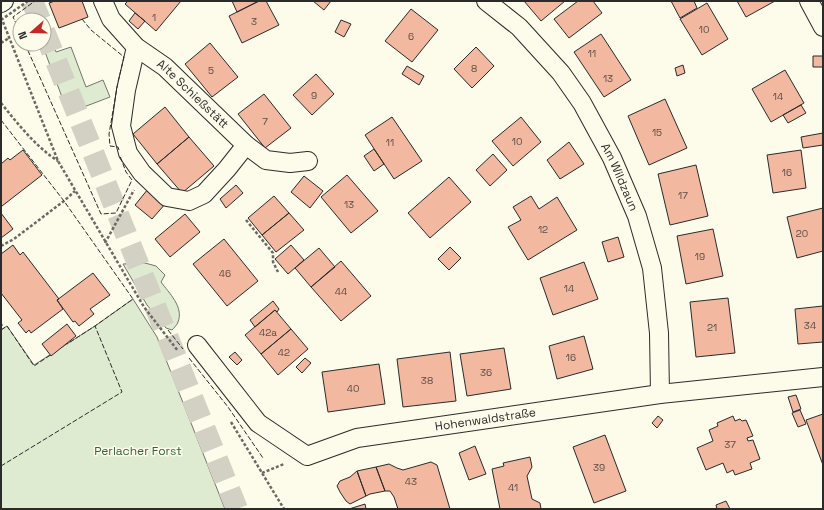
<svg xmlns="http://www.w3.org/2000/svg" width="824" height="510" viewBox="0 0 824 510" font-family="'Space Grotesk',sans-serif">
<rect width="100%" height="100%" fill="#fdfbea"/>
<!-- green -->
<path fill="#deebd1" stroke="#74746e" d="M49,36l7,16 15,-5 15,40 17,-7 7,17 -42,16 -26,-69h2v-6z
M145,263l11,3 9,9 -4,7c8,11 23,25 17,40 -1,3 -4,6 -6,8l-6,-2 -19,-23 -24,-41z
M133,299l24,38 68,172h-224v-179l6,-4 27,39 61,-39z"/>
<!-- building -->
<path fill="#f2b8a0" stroke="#2b2b2b" d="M55,1h27l6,16 -29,11 -10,-25z
M128,1h53l-25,30 -31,-27z
M232,1h27l-22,11z
M259,1h7l13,24 -37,18 -13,-27z
M313,1h18l-7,9z
M524,1h41l-24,20z
M578,1h15l9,12 -33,25 -15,-19z
M671,1h23l3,7 -17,10z
M737,1h38l-29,16z
M707,3l21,36 -26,16 -22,-36z
M411,9l27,21 -26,32 -27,-21z
M135,13l10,8 -7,8 -9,-8z
M341,20l10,4 -7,13 -9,-5z
M601,34l30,46 -27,17 -30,-45z
M210,43l28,34 -26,20 -27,-33z
M476,47l18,19 -22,22 -18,-19z
M813,56h10v11h-10z
M683,65l2,8 -8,3 -2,-8z
M407,66l17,10 -5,9 -17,-11z
M785,70l19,33 -33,19 -19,-33z
M316,74l18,20 -22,21 -19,-20z
M264,94l27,34 -26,20 -27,-34z
M665,99l22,49 -38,17 -21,-49z
M801,105l5,8 -18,10 -5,-8z
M165,107l24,30 -32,27 -24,-30z
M392,117l30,44 -28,18 -29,-44z
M521,117l20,25 -28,24 -21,-25z
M823,133v12l-20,3 -2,-11z
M189,137l25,29 -32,27 -25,-29z
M569,142l15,22 -24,15 -13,-19z
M374,149l10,15 -10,7 -10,-15z
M23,150l19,25 -40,31 -1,-1v-41l7,-6 2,2z
M801,150l5,38 -33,5 -6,-38z
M493,154l14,16 -17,16 -14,-16z
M696,165l12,51 -38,9 -12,-51z
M347,175l31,36 -27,22 -30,-36z
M304,176l19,15 -13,17 -19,-16z
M449,177l22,25 -41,36 -22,-25z
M236,185l7,8 -17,15 -6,-9z
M148,189l18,14 -14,16 -17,-14z
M274,196l15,17 -27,22 -14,-17z
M531,196l8,13 18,-12 20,33 -49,30 -20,-33 13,-7 -8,-13z
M823,208v43l-26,7 -10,-41z
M1,213l12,16 -12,9z
M289,213l15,17 -28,22 -14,-17z
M185,214l15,18 -30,25 -15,-18z
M713,229l10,47 -37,8 -9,-48z
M618,237l6,20 -16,5 -6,-20z
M224,239l34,42 -31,25 -34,-42z
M13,245l7,10 3,-3 36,47 -2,1 6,9 -32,24 -2,-3 -3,3 -8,-10 4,-3 -21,-27v-39z
M291,245l13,15 -16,14 -13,-15z
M450,247l11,11 -12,12 -11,-11z
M319,248l16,19 -24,20 -16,-19z
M341,261l30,35 -30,25 -30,-34z
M584,262l14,37 -45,16 -13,-37z
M93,273l17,22 -20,14 4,5 -15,12 -4,-5 -2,1 -16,-22z
M728,298l7,55 -39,4 -6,-55z
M273,301l6,8 -2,3 -2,-2 -20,17 -5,-7z
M823,306v36l-25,2 -3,-35z
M275,310l16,19 -30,25 -16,-19z
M67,324l9,12 -25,20 -9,-12z
M291,329l17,20 -30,26 -17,-21z
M584,336l9,33 -36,10 -8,-33z
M504,348l7,41 -44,7 -7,-42z
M235,352l7,8 -5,5 -8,-8z
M450,352l6,49 -53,6 -6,-48z
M305,358l6,5 -9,10 -6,-6z
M379,364l6,40 -57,8 -6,-40z
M796,395l5,14 -8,3 -5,-15z
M800,410l6,14 -8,3 -6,-14z
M823,414v51l-17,-45z
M658,416l5,4 -6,8 -5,-5z
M733,416l2,5 5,-2 2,2 4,-1 7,16 -6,2 1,3 5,-1 7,19 -10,4 2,6 -17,6 -2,-5 -6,3 -4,-10 -17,7 -9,-22 16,-7 -4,-11 9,-4 -1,-3z
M605,435l21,56 -32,12 -21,-56z
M475,446l11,28 -17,6 -10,-27z
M530,457l2,10 -5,9 5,23 8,4 1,6h-41l-8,-40 12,-3 -1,-3z
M431,462l6,3 13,44h-52l-4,-12 -4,-6h-5l-9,-24 13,-3 8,4 6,2z
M376,467l9,24 -15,3 -4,2 -9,-25z
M357,471l9,25 -16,8 -4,-3 -6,-9 -3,-6 3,-5 10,-4z
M726,501l4,8h-13l-1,-4z
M365,504l1,5h-17z"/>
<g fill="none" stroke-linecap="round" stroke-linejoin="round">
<!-- secondary-tunnel -->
<path stroke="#d3d1c4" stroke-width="22" stroke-dasharray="22 11" stroke-linecap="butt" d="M32,1l8,19
M44,31l193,478"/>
<defs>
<g id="street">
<path id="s1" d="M103,1l8,18 25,28 29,20 81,78 20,15 24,3 18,-2"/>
<path id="s2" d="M486,1l33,26 42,46 21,30 30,55 25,58 15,52 7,65 1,61"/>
<path d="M809,1l14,26"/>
<path d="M1,3l3,-2"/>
<path d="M136,47l-10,43 -5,36 7,27 14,20 25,24 22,4 15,-7 23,-25 19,-24"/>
<path id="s3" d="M197,345l61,78 49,33 50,-18 303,-44 163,-17"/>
</g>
</defs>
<!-- street casing -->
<use href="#street" stroke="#2b2b2b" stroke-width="20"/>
<!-- path -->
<path stroke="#6a6964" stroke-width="2.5" stroke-dasharray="3 2" stroke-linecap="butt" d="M3,22l55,139 86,146 34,44
M1,43l8,-5
M1,103c17,21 34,43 57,58
M246,220l27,33v9l5,10
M105,243l29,-53
M1,246l13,-7 50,-38 11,-10
M1,324l1,2
M231,422l53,87
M262,473l22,-9"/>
<!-- street -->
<use href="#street" stroke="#fdfbea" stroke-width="18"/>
<!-- path-bridge -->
<path stroke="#6a6964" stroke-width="2.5" stroke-dasharray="3 2" stroke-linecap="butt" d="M1,20l27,-19"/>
<!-- fence -->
<path stroke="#2b2b2b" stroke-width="1" stroke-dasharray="5 2" stroke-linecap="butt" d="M82,19l9,11 33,27 -6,25 -9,52 1,12 8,1 1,3
M20,32l-7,-15 22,-16
M25,44l76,170 15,-1 16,-33 -6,-8 -6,-16
M1,120l63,81 69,98 -38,27 -28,18
M1,330l6,-4 27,40 18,-12
M168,330l15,19
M189,358l39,49 35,51
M1,466l121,-74 -27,-66"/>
</g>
<g text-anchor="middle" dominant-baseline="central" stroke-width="3" stroke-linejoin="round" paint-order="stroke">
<!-- number labels -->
<g font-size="10" fill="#5d4e48">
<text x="154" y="17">1</text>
<text x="254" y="21">3</text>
<text x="704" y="29">10</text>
<text x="411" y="36">6</text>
<text x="592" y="53">11</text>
<text x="474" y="68">8</text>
<text x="211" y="70">5</text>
<text x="608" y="78">13</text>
<text x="314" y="95">9</text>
<text x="778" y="96">14</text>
<text x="265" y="121">7</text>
<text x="657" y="132">15</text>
<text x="517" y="141">10</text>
<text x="390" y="142">11</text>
<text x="787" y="172">16</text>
<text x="683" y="195">17</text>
<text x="349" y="204">13</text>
<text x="543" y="229">12</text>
<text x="802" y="233">20</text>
<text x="700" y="256">19</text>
<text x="225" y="273">46</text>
<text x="569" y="288">14</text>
<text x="341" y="291">44</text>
<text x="810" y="325">34</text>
<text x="712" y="327">21</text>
<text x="268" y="332">42a</text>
<text x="284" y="352">42</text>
<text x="571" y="357">16</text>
<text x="486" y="372">36</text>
<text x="427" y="380">38</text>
<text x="353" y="388">40</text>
<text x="730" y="444">37</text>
<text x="599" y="467">39</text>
<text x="411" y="481">43</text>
<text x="513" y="487">41</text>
</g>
<!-- street labels -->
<g font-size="12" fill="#2b2b2b" stroke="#fdfbea">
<text stroke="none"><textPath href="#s1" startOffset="131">Alte Schießstätt</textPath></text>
<text stroke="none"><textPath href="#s2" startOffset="224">Am Wildzaun</textPath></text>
<text stroke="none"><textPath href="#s3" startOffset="341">Hohenwaldstraße</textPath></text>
</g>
<!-- park labels -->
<g font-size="12" fill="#34623c" stroke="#fdfbea">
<text x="138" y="451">Perlacher Forst</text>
</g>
</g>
<!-- border -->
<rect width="824" height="510" fill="none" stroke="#2b2b2b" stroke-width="4"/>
<!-- north arrow -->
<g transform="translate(32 32) rotate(250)"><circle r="19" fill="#fdfbea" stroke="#a9a89e"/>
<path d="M0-3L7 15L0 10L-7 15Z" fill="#c62828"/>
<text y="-6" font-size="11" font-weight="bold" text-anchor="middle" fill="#2b2b2b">N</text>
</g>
</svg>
